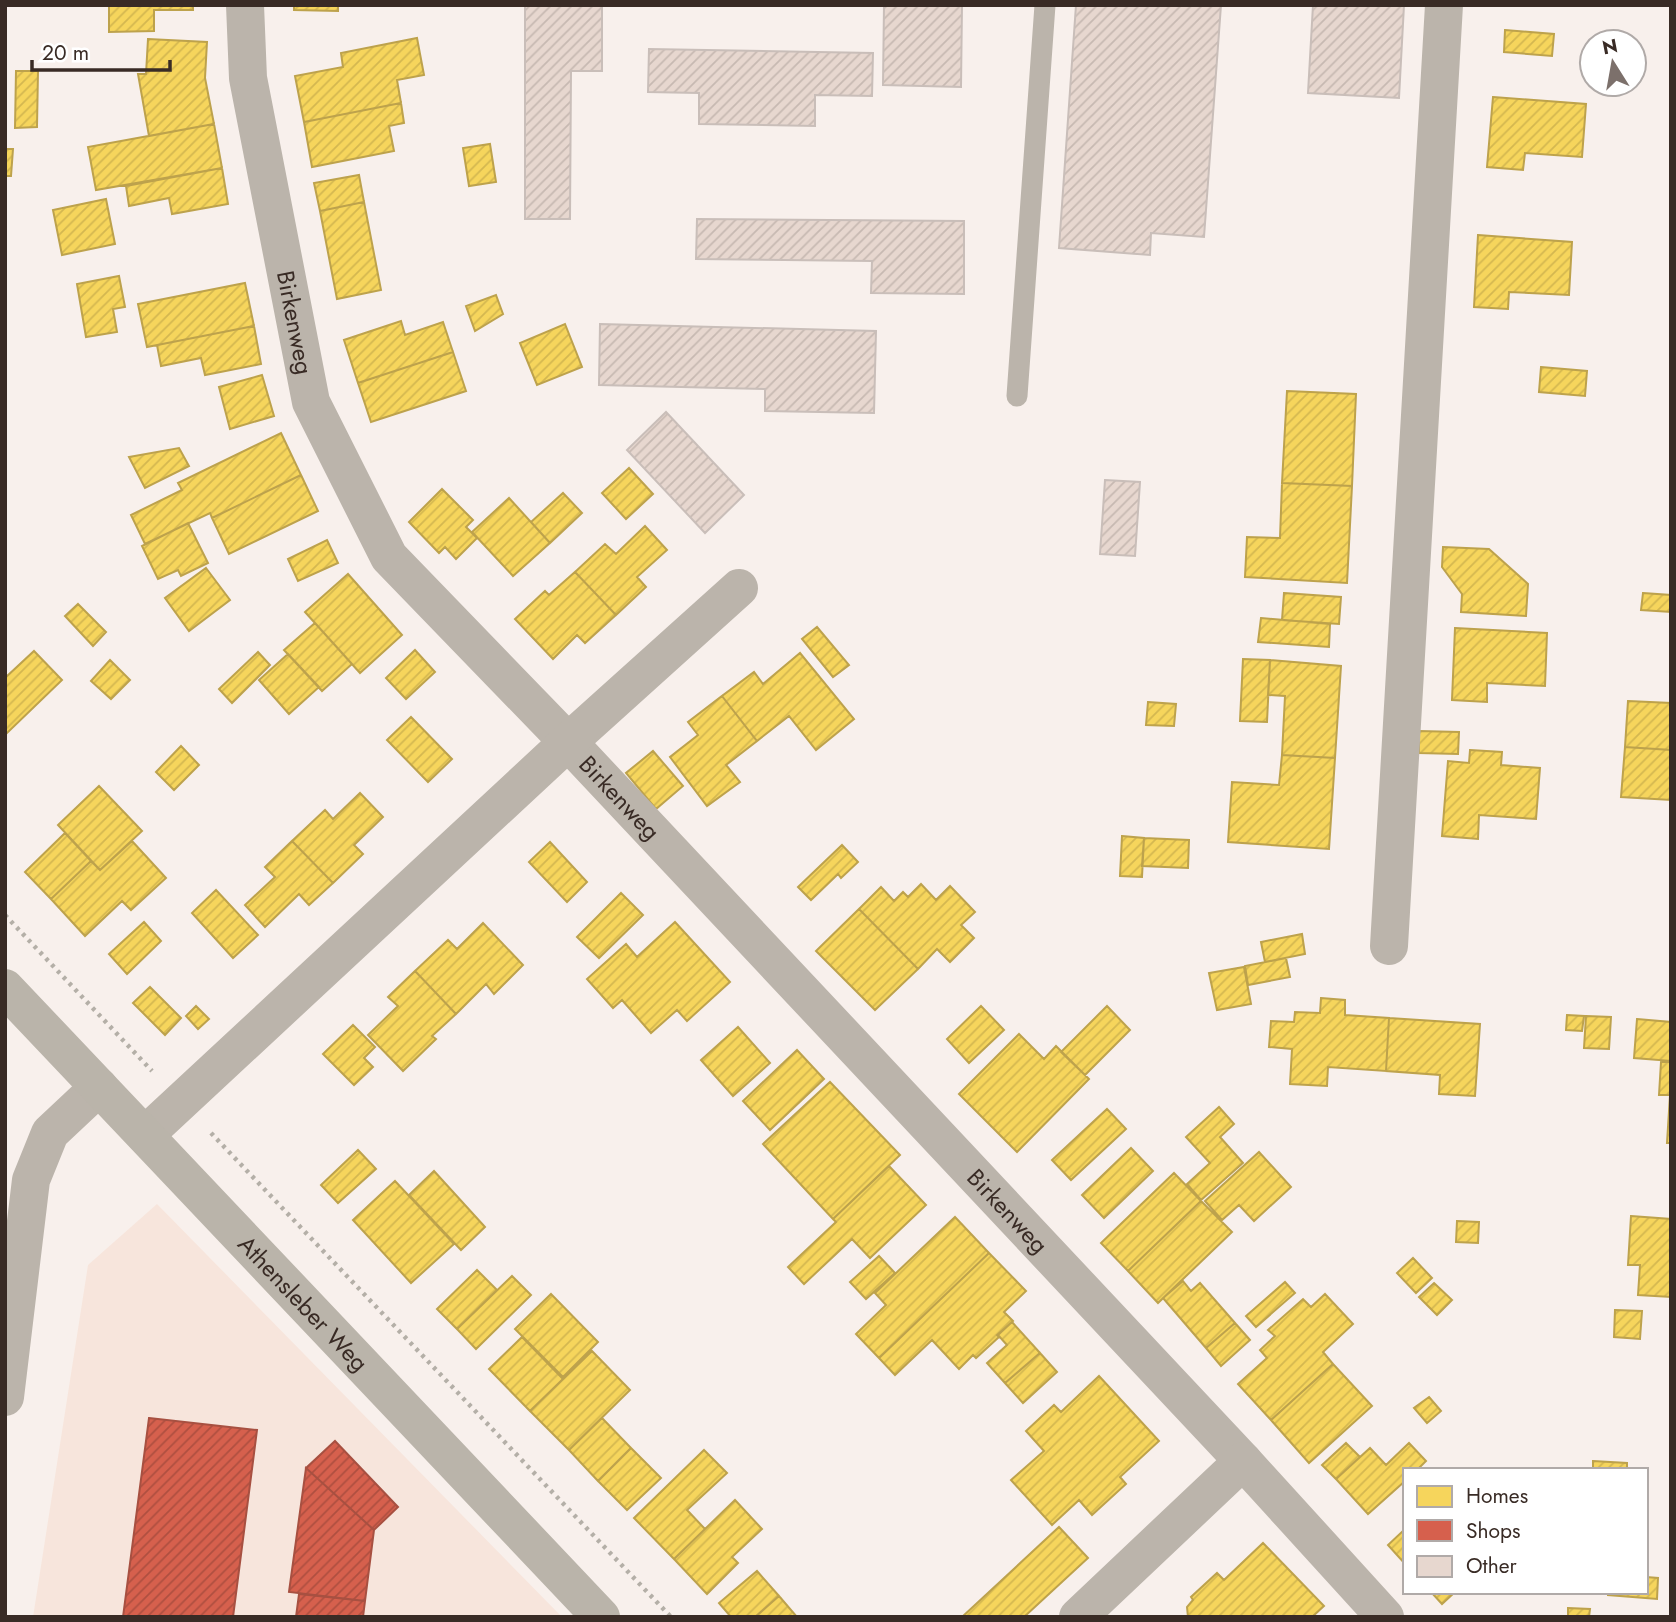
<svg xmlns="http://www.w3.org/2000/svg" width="1676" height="1622" viewBox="0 0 1676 1622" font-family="Jost,sans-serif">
<defs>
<pattern id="homes-hatch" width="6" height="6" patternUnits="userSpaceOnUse" patternTransform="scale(1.75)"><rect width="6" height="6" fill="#f6d55c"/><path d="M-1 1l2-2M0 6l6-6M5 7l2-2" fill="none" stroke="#d4b750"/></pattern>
<pattern id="shops-hatch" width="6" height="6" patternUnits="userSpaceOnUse" patternTransform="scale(1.75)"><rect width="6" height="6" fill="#d6604d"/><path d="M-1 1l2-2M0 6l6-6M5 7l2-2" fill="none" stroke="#af4f40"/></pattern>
<pattern id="building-hatch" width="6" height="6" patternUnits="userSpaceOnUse" patternTransform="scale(1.75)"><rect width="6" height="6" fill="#e7d7cf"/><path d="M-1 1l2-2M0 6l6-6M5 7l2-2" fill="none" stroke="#c7b9b2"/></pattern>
</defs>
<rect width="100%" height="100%" fill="#f8f0ec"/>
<!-- built -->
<path fill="#f7e5dc" d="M157,1204l405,413h-529l55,-352z"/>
<!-- homes -->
<path fill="url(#homes-hatch)" stroke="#bda24c" stroke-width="2" d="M109,5h84v5h-39v21l-45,1z
M294,5h44v6l-44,-1z
M1505,30l49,4 -2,22 -48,-4z
M417,38l7,37 -27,5 4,23 -97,19 -9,-46 48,-9 -2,-14z
M148,39l59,3 -2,36 9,46 -65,12 -11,-62h8z
M16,71h22l-1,56 -22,1z
M1493,97l93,7 -4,53 -57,-4 -2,17 -36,-3z
M401,103l3,20 -15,3 5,25 -82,16 -8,-45z
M214,124l8,44 -126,22 -8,-43z
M490,144l6,38 -27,4 -6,-38z
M5,149h8l-2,27h-6z
M222,168l6,36 -56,10 -3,-16 -40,8 -3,-20z
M359,175l5,27 -44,9 -6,-28z
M106,199l9,45 -53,11 -9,-45z
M364,202l17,88 -44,9 -17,-88z
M1478,235l94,7 -3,53 -60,-3 -1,17 -34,-2z
M119,276l6,31 -12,2 4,23 -31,5 -9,-53z
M245,283l9,43 -107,21 -9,-43z
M496,295l7,19 -28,17 -9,-25z
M401,321l4,14 38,-13 10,30 -95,31 -14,-43z
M565,324l17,43 -45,18 -17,-42z
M254,326l7,38 -56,11 -4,-17 -40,8 -4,-21z
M453,352l13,39 -95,31 -13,-39z
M1541,367l46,4 -2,25 -46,-4z
M262,375l12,41 -44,13 -11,-42z
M1287,391l69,3 -4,92 -70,-3z
M281,433l20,42 -89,43 -2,-5 -65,31 -14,-29 51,-25 -4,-7z
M179,448l10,18 -44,22 -16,-31z
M629,468l24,26 -27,25 -24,-26z
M301,475l17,36 -89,43 -17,-36z
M1282,483l70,3 -5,97 -102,-6 2,-40 33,1z
M442,489l31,31 -7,7 11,11 -21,21 -11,-12 -6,6 -30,-31z
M563,493l19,20 -32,30 -19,-21z
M509,498l41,45 -37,33 -41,-44z
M188,523l20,40 -27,13 -3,-6 -20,9 -16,-33z
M645,526l22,24 -30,27 9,10 -30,28 -41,-43 30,-28 11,10z
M327,540l11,23 -40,18 -10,-22z
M1443,547l46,2 39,35 -2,32 -65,-4 1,-18 -20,-27z
M206,568l24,32 -41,31 -24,-33z
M575,572l41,43 -31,28 -8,-8 -24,24 -38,-40 30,-28 4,4z
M348,574l54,61 -42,38 -55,-61z
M1284,593l57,4 -2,27 -57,-4z
M1643,593l28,2v17l-30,-2z
M78,604l28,28 -13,14 -28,-30z
M1261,618l69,6 -1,23 -71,-5z
M315,623l37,41 -30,27 -38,-41z
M817,627l32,38 -16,12 -31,-38z
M1455,628l92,5 -2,53 -58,-3v19l-35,-2z
M415,650l20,22 -29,27 -20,-21z
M34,651l28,29 -57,55v-57z
M258,652l12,13 -38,38 -13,-14z
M800,653l54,66 -38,31 -27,-34 -32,25 -35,-45 32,-24 9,12z
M288,654l31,33 -30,27 -30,-34z
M1243,659l27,1 -3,62 -27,-1z
M110,660l20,20 -19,19 -20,-18z
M1270,660l71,6 -6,92 -53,-3 3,-59 -17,-1z
M722,696l35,45 -31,24 14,17 -33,24 -37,-49 28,-22 -10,-13z
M1628,701l43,2v47l-46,-3z
M1148,702l28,2 -2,22 -28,-1z
M411,717l41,42 -24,23 -41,-42z
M1419,731l40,1 -1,22 -39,-1z
M181,746l18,19 -25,25 -18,-18z
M1625,747l46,3v50l-50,-3z
M1470,750l32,2 -1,13 39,3 -4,51 -57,-4 -1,24 -36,-3 6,-75 21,2z
M653,751l30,35 -27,23 -30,-36z
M1282,755l53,3 -6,91 -101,-7 4,-60 47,3z
M99,786l43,45 -42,39 -42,-45z
M360,793l23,24 -29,28 9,9 -30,29 -41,-42 33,-31 8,9z
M65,833l26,28 -40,38 -26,-27z
M1122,836l22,2 -2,39 -22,-1z
M1144,838l45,2 -1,28 -46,-2z
M132,841l34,37 -35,32 -9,-9 -37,35 -34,-37 40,-38 9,9z
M292,841l41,42 -24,22 -10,-11 -34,33 -20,-22 30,-28 -10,-10z
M550,842l37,40 -20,20 -38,-40z
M842,845l16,17 -17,16 -3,-4 -27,26 -13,-13z
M921,884l15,16 14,-14 25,26 -14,13 13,13 -24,24 -13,-13 -19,20 -59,-60 22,-22 13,14 9,-9 5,5z
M216,890l42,45 -25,23 -41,-45z
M621,893l22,22 -44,43 -22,-21z
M859,909l59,60 -43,41 -59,-59z
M144,922l17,19 -34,33 -18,-20z
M675,922l55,60 -43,39 -10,-11 -26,23 -29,-33 -9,8 -26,-29 39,-35 11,13z
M483,923l40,42 -29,29 -8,-10 -30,30 -41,-43 33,-31 9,9z
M1302,934l3,20 -40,8 -4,-20z
M1286,958l4,19 -42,8 -3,-19z
M1244,967l7,37 -34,6 -8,-37z
M415,971l41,43 -24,22 4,3 -33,32 -35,-36 30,-29 -10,-9z
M150,987l31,31 -16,17 -32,-32z
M1321,998l24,2v15l44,3 -3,53 -58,-4 -1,19 -37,-2 2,-35 -23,-2 2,-26 23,1 1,-10 25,1z
M196,1006l13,13 -11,10 -12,-13z
M981,1006l23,24 -35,33 -22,-24z
M1107,1006l23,24 -45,45 -24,-23z
M1567,1015l17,1 -2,15 -16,-1z
M1586,1016l25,1 -2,32 -25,-1z
M1389,1018l91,6 -5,72 -36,-2 1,-19 -54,-4z
M1637,1019l34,3v39l-37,-3z
M353,1025l22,22 -11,11 9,9 -19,18 -31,-31z
M738,1027l32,36 -37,33 -32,-36z
M1019,1034l25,25 12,-13 33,33 -72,73 -58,-58z
M797,1050l27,29 -54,51 -27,-29z
M1661,1062h10v81h-4l3,-48h-11z
M830,1082l70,73 -67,64 -70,-75z
M1219,1107l15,17 -14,13 23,26 -42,37 -14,-16 23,-21 -24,-26z
M1107,1109l19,20 -55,51 -19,-20z
M1131,1148l22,23 -49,47 -22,-23z
M358,1150l18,19 -38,34 -17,-18z
M1259,1152l32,35 -37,34 -15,-16 -17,15 -17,-19z
M889,1166l37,39 -56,53 -18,-19 -48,45 -16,-17 48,-45 -3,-3z
M434,1171l51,56 -24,23 -52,-55z
M1174,1173l27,28 -73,70 -27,-28z
M395,1181l59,63 -43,39 -58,-63z
M1201,1201l31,31 -74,71 -30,-32z
M1631,1216l40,3v78l-33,-2 2,-30h-12z
M955,1217l34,36 -110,105 -23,-24 30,-29 -11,-12z
M1457,1221l22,1 -1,21 -22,-1z
M989,1253l37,38 -22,21 9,9 -16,14 2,2 -23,21 -3,-3 -14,14 -27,-29 -37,35 -16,-17z
M879,1256l16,17 -29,26 -16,-17z
M1413,1258l19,20 -16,15 -19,-20z
M477,1270l20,20 -40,39 -20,-20z
M512,1276l19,19 -55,54 -19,-20z
M1183,1281l8,10 9,-8 35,40 -29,25 -43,-50z
M1285,1282l10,11 -39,34 -10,-11z
M1434,1283l18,17 -15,15 -18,-18z
M551,1294l47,48 -35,35 -48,-48z
M1325,1294l28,30 -30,28 10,12 -62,56 -33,-36 29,-26 -7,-8 15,-14 -7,-6 35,-31 8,8z
M1615,1310l27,1 -2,28 -26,-2z
M1012,1322l28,31 -35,30 -18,-20 20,-18 -9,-10z
M1235,1323l15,17 -29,26 -15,-18z
M522,1337l41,42 -33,32 -41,-42z
M592,1351l38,39 -61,60 -39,-39z
M1040,1353l17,19 -34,31 -18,-20z
M1333,1364l39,42 -63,57 -38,-43z
M1099,1376l60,65 -39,36 6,7 -34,31 -13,-15 -27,25 -41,-45 33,-29 -18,-20 28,-26 7,7z
M1429,1397l12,14 -14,12 -13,-15z
M602,1418l29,30 -33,33 -29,-31z
M1346,1443l14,14 -24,22 -14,-14z
M1409,1443l17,18 -9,9h-12v11l-37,33 -32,-35 34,-31 16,17z
M631,1448l30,30 -34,32 -29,-29z
M704,1450l23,23 -40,37 18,19 -31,30 -40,-41z
M1593,1461l34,2v7h-34z
M735,1500l27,29 -30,28 6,6 -31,31 -33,-35z
M1059,1527l29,31 -64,59h-62z
M1405,1529v35l-17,-19z
M1263,1543l61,63 -12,11h-124l-1,-10 6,-7 -2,-3 26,-24 7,7z
M757,1571l22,25 -24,21h-24l-12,-14z
M1646,1577l12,1 -1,21 -49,-4v-3h38z
M1431,1592h24l-13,12z
M779,1596l18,21h-42z
M1568,1608l22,1 -1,8h-21z"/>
<!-- shops -->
<path fill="url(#shops-hatch)" stroke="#a75041" stroke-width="2" d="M149,1418l108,12 -24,187h-110z
M335,1441l63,66 -24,23 -68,-62z
M306,1468l68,62 -9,71 -76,-9z
M299,1594l66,7 -2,16h-67z"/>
<!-- building -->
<path fill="url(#building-hatch)" stroke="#c9beb9" stroke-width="2" d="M884,5h78l-1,82 -78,-2z
M1076,5h145l-17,232 -53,-4 -1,22 -91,-7z
M1313,5h91l-5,93 -91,-5z
M525,6h77v65h-31l-1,148h-45z
M649,49l224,4 -1,43 -57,-1v31l-116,-2v-31l-51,-1z
M697,219l267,2v73l-93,-1 1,-32 -176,-2z
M600,324l276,7 -2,82 -109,-2v-22l-166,-4z
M666,412l78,83 -39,38 -78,-83z
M1105,480l35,2 -5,74 -35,-2z"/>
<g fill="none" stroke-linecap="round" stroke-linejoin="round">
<!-- path -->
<path stroke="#b4afa7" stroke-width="4.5" stroke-dasharray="3.5 5" stroke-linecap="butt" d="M5,915l147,156
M211,1133l460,484"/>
<!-- lane -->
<path stroke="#bbb4ab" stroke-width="21" d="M1017,396l28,-391"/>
<!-- street -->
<g stroke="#bbb4ab" stroke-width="38">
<path id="s1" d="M245,5l3,73 63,324 78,155 179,185 675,719 142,156"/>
<path d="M1389,946l55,-941"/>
<path d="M145,1135l423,-393 171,-154"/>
<path d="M5,1397l26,-217 19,-47 49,-46"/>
<path d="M1078,1617l165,-156"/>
</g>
<!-- secondary -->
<path stroke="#bab4aa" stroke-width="38" id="s2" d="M5,988l596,629"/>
</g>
<g text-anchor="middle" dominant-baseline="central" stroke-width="7" stroke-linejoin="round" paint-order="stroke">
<!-- street labels -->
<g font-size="24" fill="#392b25" stroke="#fff">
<text stroke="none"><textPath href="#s1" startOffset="322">Birkenweg</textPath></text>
<text stroke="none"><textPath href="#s1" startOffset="910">Birkenweg</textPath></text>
<text stroke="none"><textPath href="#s1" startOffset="1477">Birkenweg</textPath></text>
<text stroke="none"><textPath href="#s2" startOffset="434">Athensleber Weg</textPath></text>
</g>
</g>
<!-- border -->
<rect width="1676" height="1622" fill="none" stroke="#392b25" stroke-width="14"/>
<!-- legend -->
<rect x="1403" y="1468" width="245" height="126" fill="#ffffff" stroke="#b0aaa8" stroke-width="2"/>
<rect x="1417" y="1486" width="35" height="21" fill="#f6d55c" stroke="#b0aaa8" stroke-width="2"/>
<text x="1466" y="1503" font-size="21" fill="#392b25">Homes</text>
<rect x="1417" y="1520" width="35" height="21" fill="#d6604d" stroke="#b0aaa8" stroke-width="2"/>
<text x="1466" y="1538" font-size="21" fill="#392b25">Shops</text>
<rect x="1417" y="1556" width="35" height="21" fill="#e7d7cf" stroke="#b0aaa8" stroke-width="2"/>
<text x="1466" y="1573" font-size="21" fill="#392b25">Other</text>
<!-- north arrow -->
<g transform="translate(1613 63) rotate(349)"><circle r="33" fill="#ffffff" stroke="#b0aaa8" stroke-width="2"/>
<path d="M0-5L12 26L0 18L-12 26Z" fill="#7c706b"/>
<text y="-10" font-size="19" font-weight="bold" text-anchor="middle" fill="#392b25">N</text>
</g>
<!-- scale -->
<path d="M32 60v10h138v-10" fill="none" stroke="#392b25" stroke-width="3.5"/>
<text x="42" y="60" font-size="21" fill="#392b25" stroke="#ffffff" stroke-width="5" paint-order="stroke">20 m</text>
</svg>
